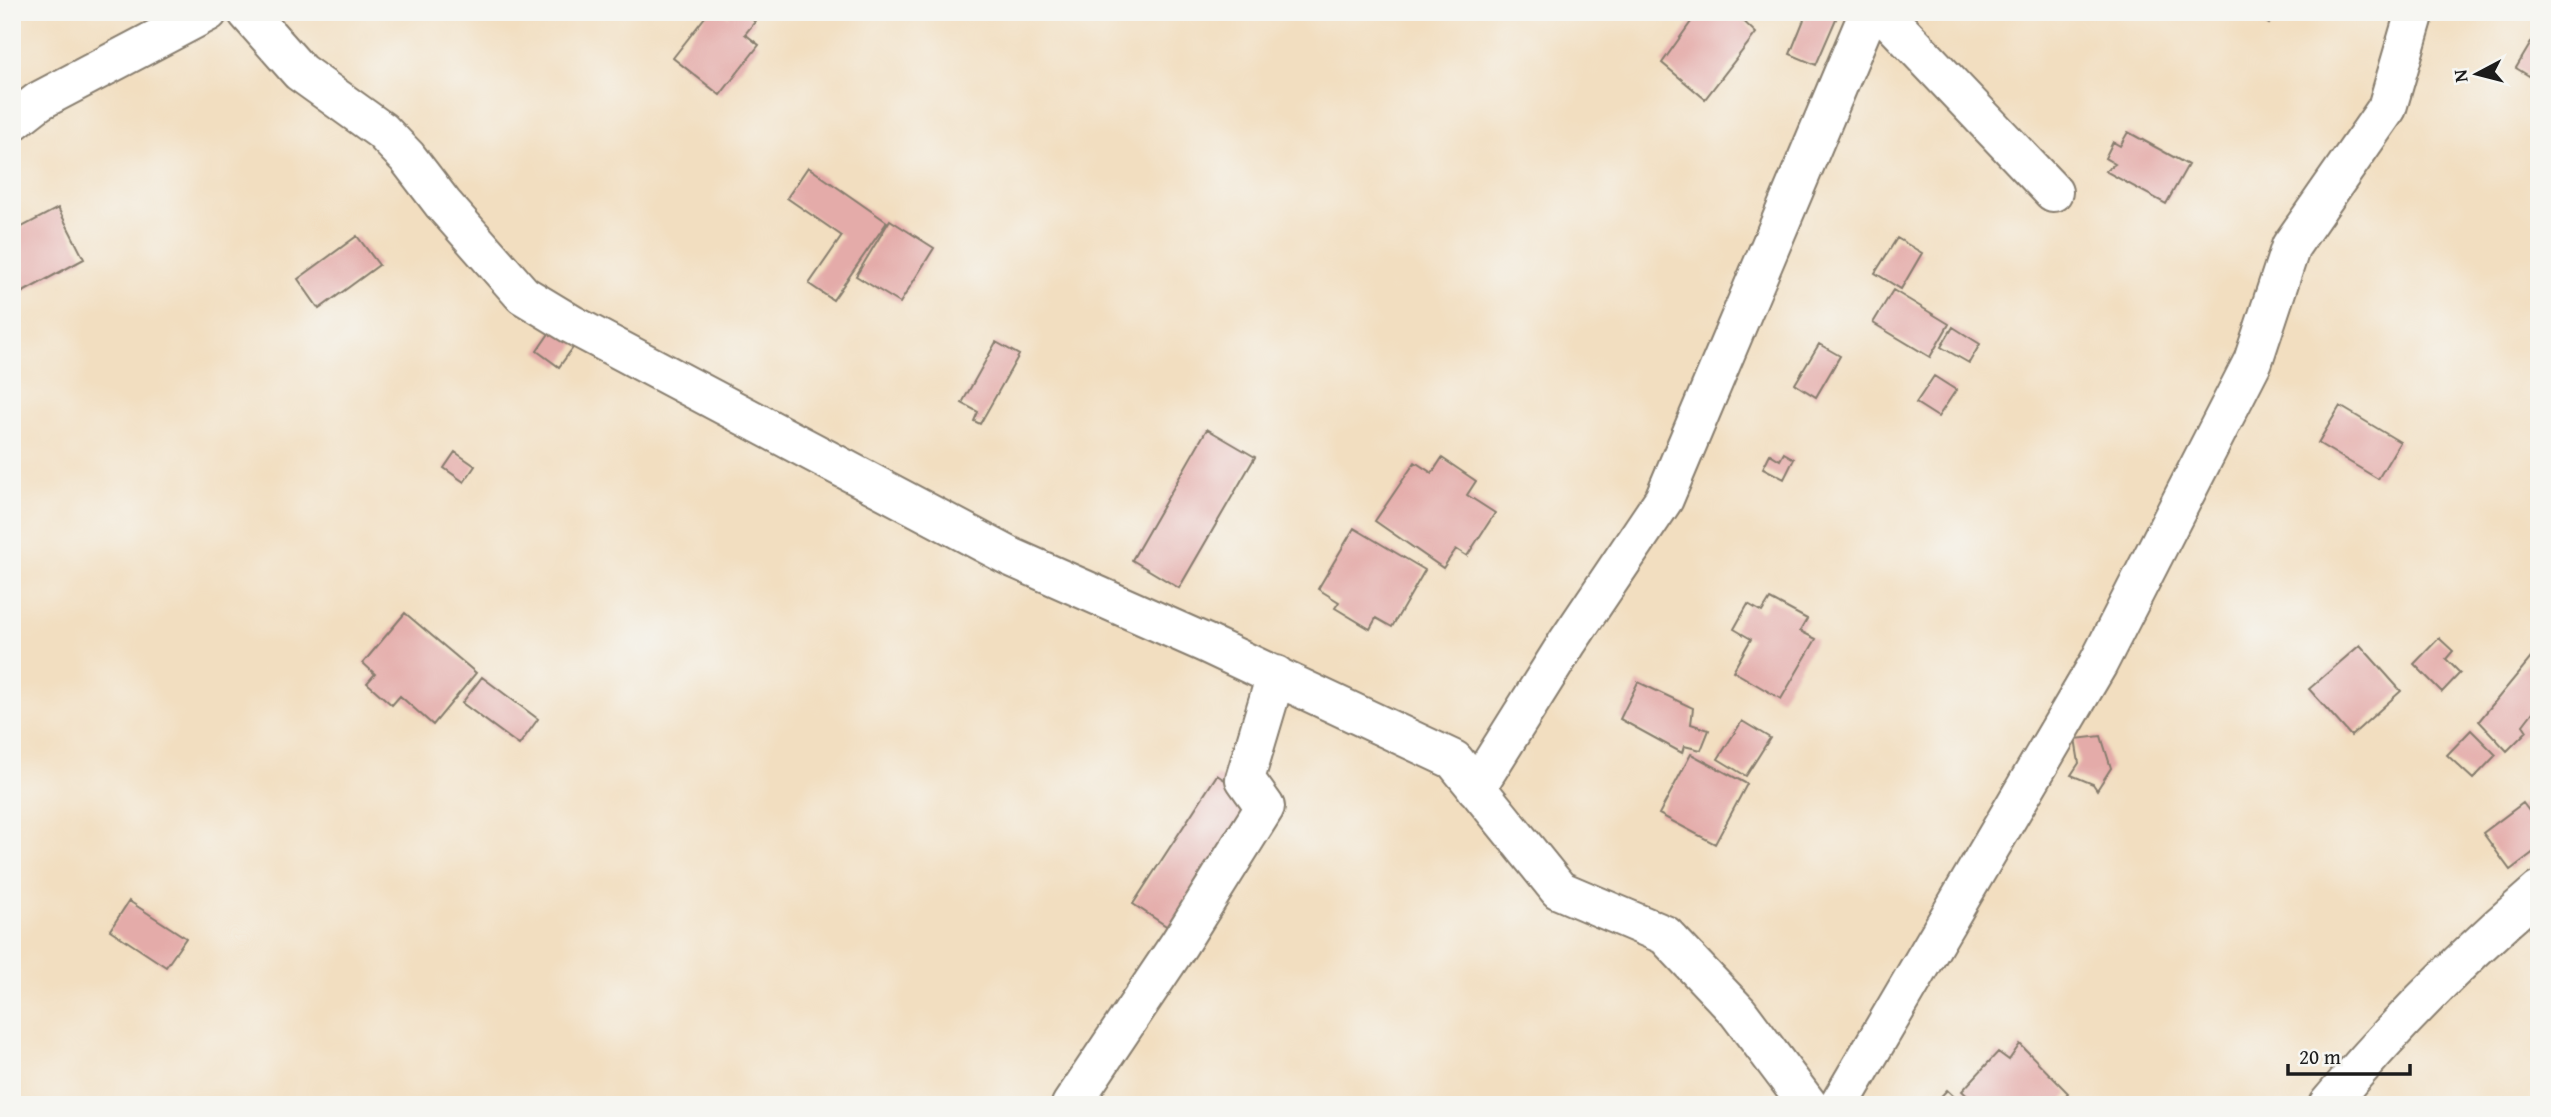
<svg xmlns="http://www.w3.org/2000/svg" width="2551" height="1117" viewBox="0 0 2551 1117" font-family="'Gentium Book Plus',serif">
<rect width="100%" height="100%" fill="#f6f6f2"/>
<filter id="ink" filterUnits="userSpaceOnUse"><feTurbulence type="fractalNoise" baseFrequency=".0143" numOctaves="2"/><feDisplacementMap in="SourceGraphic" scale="14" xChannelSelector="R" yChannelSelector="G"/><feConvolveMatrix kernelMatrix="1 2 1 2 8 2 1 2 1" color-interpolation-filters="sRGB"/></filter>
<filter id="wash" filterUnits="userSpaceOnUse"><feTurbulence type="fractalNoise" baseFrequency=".00686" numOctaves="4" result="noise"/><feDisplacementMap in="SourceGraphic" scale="28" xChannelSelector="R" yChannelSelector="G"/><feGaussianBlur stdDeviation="1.57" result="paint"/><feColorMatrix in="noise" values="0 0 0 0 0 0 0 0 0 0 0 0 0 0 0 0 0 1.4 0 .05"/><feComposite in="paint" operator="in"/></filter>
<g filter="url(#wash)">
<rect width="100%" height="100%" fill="#f2dec0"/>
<g id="blocks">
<!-- building -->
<path fill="#e4aba9" d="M709,12h13l6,5 3,-5h12l12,10 -10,12 14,11 -39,50 -47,-37z
M1698,12h36l22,21 -51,66 -43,-36z
M1807,12h32l-23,53 -26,-11z
M2251,12h25l-7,12z
M2535,36l4,2v44l-23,-14z
M2128,132l60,33 -22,39 -61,-33 10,-7 -10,-6 8,-16 7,4z
M808,167l79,55 -54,78 -24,-16 33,-48 -55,-38z
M58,208l26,51 -72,39v-66z
M890,220l44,28 -34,55 -44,-27z
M357,236l22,29 -60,44 -21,-30z
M1897,238l25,15 -21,36 -26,-16z
M1893,290l56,34 -19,33 -57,-34z
M557,322l23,16 -21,29 -22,-16z
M1953,327l27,17 -11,19 -28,-16z
M996,342l23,13 -39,69 -6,-3 4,-9 -16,-9z
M1819,344l21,12 -24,41 -21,-13z
M1934,376l22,14 -18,27 -22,-14z
M2340,406l60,36 -22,37 -60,-36z
M1207,429l48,28 -76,131 -47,-28z
M455,452l20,14 -11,16 -20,-14z
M1784,453l10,6 -10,20 -21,-11 7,-14 10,6z
M1442,458l34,23 -9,14 28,18 -28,43 -11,-7 -13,19 -68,-47 40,-59 17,11z
M1354,528l71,42 -33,57 -16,-9 -6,11 -35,-21 4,-6 -21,-13z
M1770,599l37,20 -7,12 16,8 -35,60 -48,-28 18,-32 -17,-10 14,-25 14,8z
M405,613l71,60 -43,52 -33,-29 -8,9 -25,-22 8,-9 -12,-11z
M2439,638l14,13 -7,8 14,14 -18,19 -28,-28z
M2360,645l41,46 -50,45 -42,-47z
M2539,648v56l-16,21 4,6 -20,20 -28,-30z
M482,677l56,42 -19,26 -57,-42z
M1638,682l55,26 -2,16 18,6 -8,20 -17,-4 -2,7 -62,-34z
M1742,721l28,17 -24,38 -28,-17z
M2471,730l25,25 -23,24 -26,-24z
M2101,736l10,32 -14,22 -4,-6 -22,-9 8,-12 -4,-24z
M1691,754l56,30 -32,60 -56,-30z
M1217,775l41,27 -84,129 -41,-27z
M2523,803l16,21v24l-29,22 -27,-37z
M129,901l57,37 -20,29 -56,-37z
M2020,1044l48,49 -10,12h-81l-15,-14 36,-39 11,8z
M1947,1090l16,15h-30z"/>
</g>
</g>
<g filter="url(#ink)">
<use href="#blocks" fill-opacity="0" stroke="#877d6e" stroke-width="2"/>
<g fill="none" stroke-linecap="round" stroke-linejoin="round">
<defs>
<path id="minor" d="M247,12l53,60 82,59 25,26 36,47 80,91 48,29 440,233 194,86 249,117 105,130 106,45 73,77 70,93
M1882,12l171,180
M1476,788l91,-145 97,-144 205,-487
M1071,1105l108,-161 86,-137 -20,-28 31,-104
M1839,1105l259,-441 155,-303 38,-115 96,-138 28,-96
M2328,1105c65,-78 134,-148 211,-214"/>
<path id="tertiary" d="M12,122l27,-21 169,-89"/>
</defs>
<!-- minor casing -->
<use href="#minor" stroke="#877d6e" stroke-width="42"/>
<!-- tertiary casing -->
<use href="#tertiary" stroke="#877d6e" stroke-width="42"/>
<!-- minor -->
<use href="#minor" stroke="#fff" stroke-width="38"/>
<!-- tertiary -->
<use href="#tertiary" stroke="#fff" stroke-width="38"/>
</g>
</g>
<!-- margin -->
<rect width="2551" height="1117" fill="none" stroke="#f6f6f2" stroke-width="42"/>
<!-- north arrow -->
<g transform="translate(2477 74) rotate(263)" stroke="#f6f6f2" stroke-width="5" paint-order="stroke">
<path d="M0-5L12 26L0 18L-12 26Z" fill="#1c1c1c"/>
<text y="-10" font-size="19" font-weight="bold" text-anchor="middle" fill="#1c1c1c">N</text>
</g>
<!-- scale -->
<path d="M2288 1064v10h122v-10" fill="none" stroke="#1c1c1c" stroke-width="3.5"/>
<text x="2299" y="1064" font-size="21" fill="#1c1c1c" stroke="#f6f6f2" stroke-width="5" paint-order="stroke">20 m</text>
</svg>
